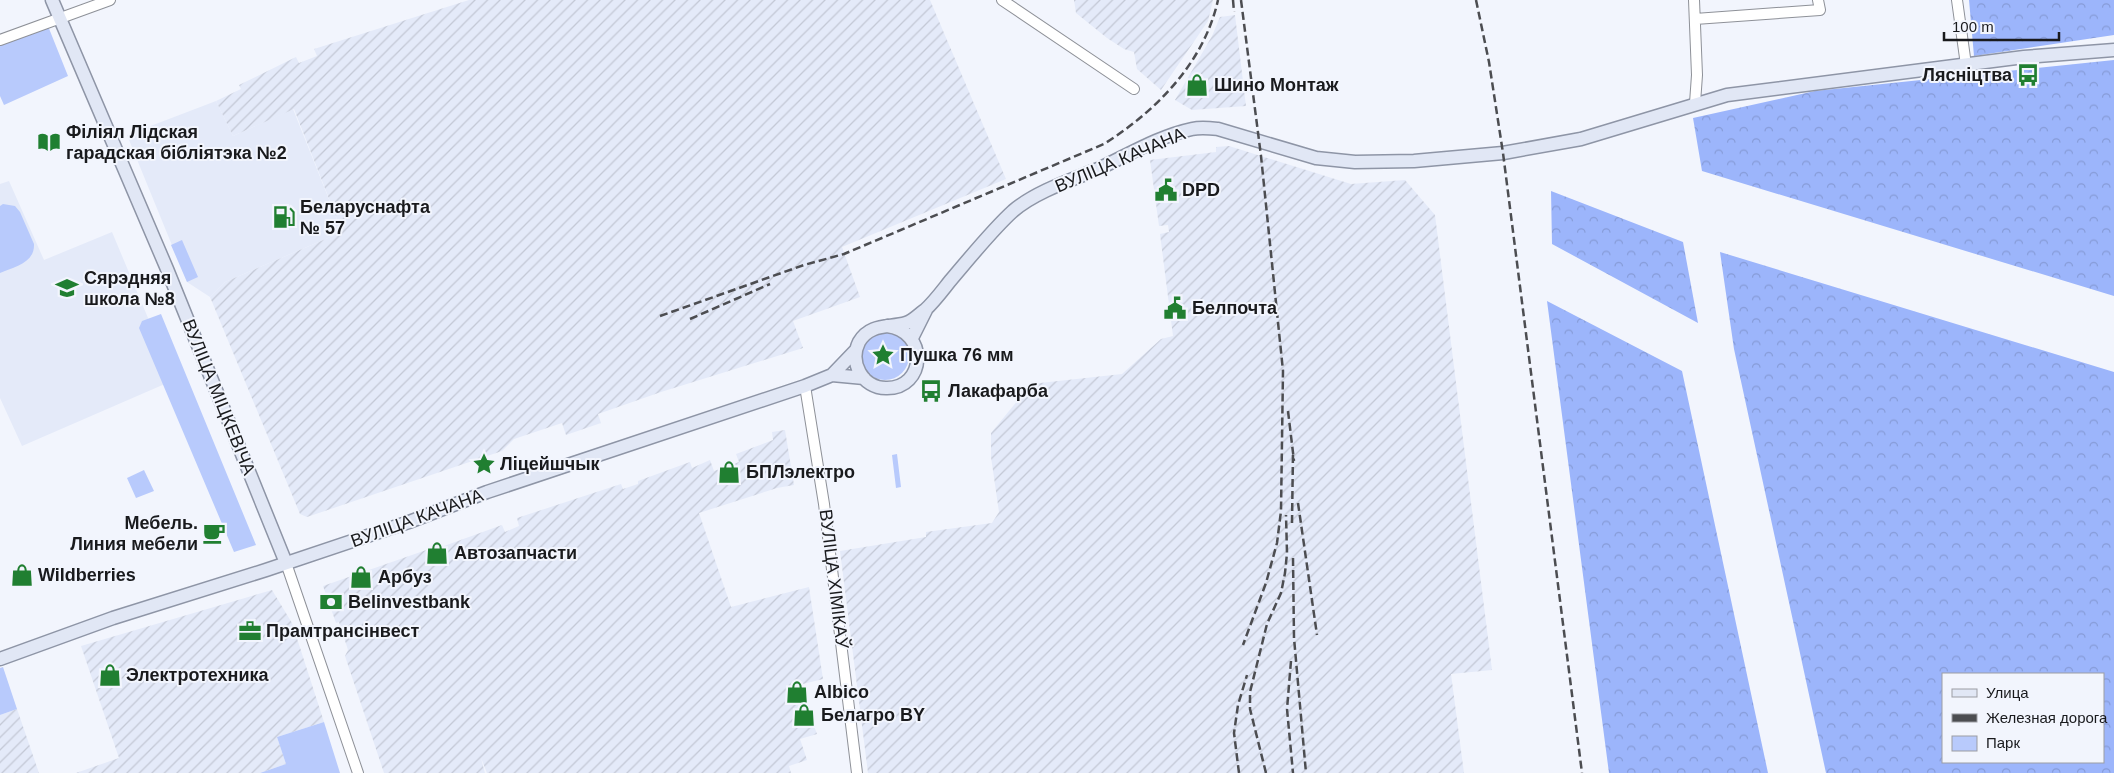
<svg xmlns="http://www.w3.org/2000/svg" width="2114" height="773" viewBox="0 0 2114 773" font-family="Helvetica,sans-serif">
<defs>
<pattern id="industrial-furrows" width="10" height="10" patternUnits="userSpaceOnUse" patternTransform="scale(1.25)"><rect width="10" height="10" fill="#e4eaf9"/><path d="M-1 1l2-2M0 10L10 0M9 11l2-2" fill="none" stroke="#c3c8d5"/></pattern>
<pattern id="forest-crowns" width="20" height="18" patternUnits="userSpaceOnUse" patternTransform="scale(1.25)"><rect width="20" height="18" fill="#9cb5fb"/><path d="M2 6a3 3 0 1 1 6 0M12 15a3 3 0 1 1 6 0" fill="none" stroke="#869bd7"/></pattern>
</defs>
<rect width="100%" height="100%" fill="#f2f5fd"/>
<!-- built -->
<path fill="#e4eaf9" d="M216,101l17,35 60,-27 49,123 -117,50 -15,15 -23,-15 -60,-147z
M9,181l35,79 68,-28 62,148 -152,66 -22,-48v-214z"/>
<!-- industrial -->
<path fill="url(#industrial-furrows)" d="M469,0h461l76,179 -164,68 18,50 -67,24 10,27 -142,44 -63,22 3,9 -35,12 -4,-12 -48,16 -12,12 -195,66 -7,-3 -90,-217 15,-15 117,-50 -48,-123 -61,27 -17,-35 25,-12 -2,-4 57,-28 3,6 18,-7 -3,-7z
M1074,0h139l-5,21 -47,69 -24,-21 -3,-17 -10,-3 -17,-11 -31,-25z
M1235,15l11,91 -54,4 -17,-10 37,-64 8,-19z
M1229,146l122,38 54,-4 30,35 57,455 -41,4 13,99h-596l-28,-222 86,-14v-5l66,-9 7,-11 -8,-55v-24l40,-49 91,-10 39,-35 12,-3 -13,-102 9,-2 -1,-7 -9,1 -9,-66 66,-8v-5z
M785,430l9,55 -17,3 -78,25 32,94 78,-20 14,92 -20,5 3,21 11,29 -17,5 7,21 -18,6 2,7h-304l-6,-15 4,15h-101l-39,-117 3,-6 -9,-28 -3,1 -13,-37 109,-38 1,2 69,-25 3,7 14,-6 -2,-8 104,-34 2,5 15,-5v-3l52,-19 2,6 18,-8 4,11 25,-9 -3,-8 37,-14 -1,-8z
M272,590l20,33 32,99 -47,15 9,27 -26,9h-184l43,-15 -38,-112z
M17,709l22,64h-39v-58z"/>
<!-- green -->
<path fill="#b8cafc" d="M48,26l20,50 -64,29 -4,-9v-50z
M3,204l12,2 5,6 14,32c1,19 -20,23 -34,29v-67z
M182,240l16,37 -11,5 -16,-37z
M161,314l95,231 -22,7 -95,-224 3,-7z
M861 356a24 24 0 1 1 48 0a24 24 0 1 1-48 0Z
M897,454l4,33 -5,1 -4,-33z
M144,470l10,21 -18,7 -9,-20z
M3,667l14,42 -17,6v-47z
M324,722l16,51h-80l26,-9 -9,-27z"/>
<!-- forest -->
<path fill="url(#forest-crowns)" fill-rule="evenodd" d="M1969,0h145v35l-140,21z
M2114,60v236l-412,-125 -9,-53 122,-27z
M1551,191l132,51 15,81 -146,-79z
M1720,252l394,120v401h-288l-92,-424zM1943,674h160v88h-160z
M1547,301l135,70 86,402h-159z"/>
<g fill="none" stroke-linecap="round" stroke-linejoin="round">
<defs>
<path id="minor" d="M1002,0l132,89
M1694,0l3,75 -2,28
M1957,0l9,65
M1695,19l125,-9 -2,-10
M0,40l110,-40
M805,386l19,118 33,269
M286,563l72,210"/>
<path id="major" d="M52,0l115,269 119,294
M887,326c42,5 39,63 -1,62 -24,0 -37,-26 -27,-46 11,-19 30,-14 47,-19 7,-2 13,-9 19,-13 9,-8 17,-19 25,-29 18,-21 42,-51 63,-70 22,-19 58,-31 85,-42 30,-14 61,-33 94,-40 9,-2 17,-1 26,0l98,29 39,4 59,-1 89,-8 78,-14 146,-44 297,-38 90,-7
M912,338l14,-28
M832,375l32,3
M0,659l113,-41 153,-48 143,-48 78,-30 318,-106 27,-11 24,-25"/>
</defs>
<!-- minor casing -->
<use href="#minor" stroke="#8e9198" stroke-width="12"/>
<!-- major casing -->
<use href="#major" stroke="#8e95a6" stroke-width="15"/>
<!-- minor -->
<use href="#minor" stroke="#fff" stroke-width="10"/>
<!-- major -->
<use href="#major" stroke="#e1e7f5" stroke-width="12"/>
<!-- rail -->
<path stroke="#4c4d51" stroke-width="2.5" stroke-dasharray="8 4" stroke-linecap="butt" d="M1233,0l1,12
M1241,0l20,156 22,215 -2,140 -4,32 -11,40 -23,62
M1476,0l13,62 14,91 79,620
M660,316l144,-51 40,-11 260,-110c52,-33 100,-81 114,-144
M690,319l80,-35
M1288,411l6,50
M1298,503l19,132
M1292,523l1,-70
M1293,558l1,80 12,135
M1291,661l-4,48 6,64
M1239,773l-5,-40 4,-28 9,-30
M1266,773l-16,-64v-17l17,-68 14,-31 4,-20 2,-20 -1,-38"/>
</g>
<!-- icons -->
<defs>
<symbol id="bus-bare" viewBox="-9 -9 18 18"><path d="M-5-6H5V4H4V6H2V4H-2V6H-4V4H-5ZM-3.5-4V0h7V-4ZM-3.5 1.2v1.5H-2V1.2ZM2 1.2v1.5H3.5V1.2Z" fill="#207f31" stroke="#f2f5fd" stroke-width="2.5" paint-order="stroke"/></symbol>
<symbol id="shop-bare" viewBox="-9 -9 18 18"><path d="M-5-2.5h2.3a2.7 3.5 0 0 1 5.4 0H5L5.5 6h-11ZM-1.5-2.5h3a1.5 2.3 0 0 0-3 0Z" fill="#207f31" stroke="#f2f5fd" stroke-width="2.5" paint-order="stroke"/></symbol>
<symbol id="library-bare" viewBox="-9 -9 18 18"><path d="M-6-4Q-3-5.5-.7-3.5V5Q-3 3-6 4ZM6-4Q3-5.5 .7-3.5V5Q3 3 6 4Z" fill="#207f31" stroke="#f2f5fd" stroke-width="2.5" paint-order="stroke"/></symbol>
<symbol id="civic-bare" viewBox="-9 -9 18 18"><path d="M-.6-6.5H3V-4.5H.6V-3L4-1V1h2V6H-6V1h2V-1L-.6-3ZM-1.2 2.5V6h2.4V2.5Z" fill="#207f31" stroke="#f2f5fd" stroke-width="2.5" paint-order="stroke"/></symbol>
<symbol id="fuel-bare" viewBox="-9 -9 18 18"><path d="M-5.5-6h7V0h2V4h1.3V-2.5L3-4.5l.8-.8L6-3V5H2.5V1h-1V6h-7ZM-4.2-4.7v3.2H.2V-4.7Z" fill="#207f31" stroke="#f2f5fd" stroke-width="2.5" paint-order="stroke"/></symbol>
<symbol id="school-bare" viewBox="-9 -9 18 18"><path d="M0-5L7-2L0 1L-7-2ZM-4 1L0 2.5L4 1V4Q0 6-4 4Z" fill="#207f31" stroke="#f2f5fd" stroke-width="2.5" paint-order="stroke"/></symbol>
<symbol id="sight-bare" viewBox="-9 -9 18 18"><path d="M0-6L1.8-2.2L6-1.7L2.9 1.2L3.7 5.4L0 3.3L-3.7 5.4L-2.9 1.2L-6-1.7L-1.8-2.2Z" fill="#207f31" stroke="#f2f5fd" stroke-width="2.5" paint-order="stroke"/></symbol>
<symbol id="cafe-bare" viewBox="-9 -9 18 18"><path d="M-5.5-4.5H6V0H3Q3 3.5 0 3.5H-2.5Q-5.5 3.5-5.5 0ZM3-3.2v2h1.7v-2ZM-6 4.5H4V6H-6Z" fill="#207f31" stroke="#f2f5fd" stroke-width="2.5" paint-order="stroke"/></symbol>
<symbol id="bank-bare" viewBox="-9 -9 18 18"><path d="M-6-4H6V4H-6ZM0-2.3a2.3 2.3 0 1 0 0 4.6a2.3 2.3 0 1 0 0-4.6Z" fill="#207f31" stroke="#f2f5fd" stroke-width="2.5" paint-order="stroke"/></symbol>
<symbol id="office-bare" viewBox="-9 -9 18 18"><path d="M-6-3h4V-5.5h4V-3h4V5H-6ZM-1-4.5V-3h2v-1.5ZM-6 0V1H6V0Z" fill="#207f31" stroke="#f2f5fd" stroke-width="2.5" paint-order="stroke"/></symbol>
</defs>
<g fill-rule="evenodd">
<use href="#bus-bare" x="2012" y="59" width="32" height="32"/>
<use href="#shop-bare" x="1181" y="69" width="32" height="32"/>
<use href="#library-bare" x="33" y="126" width="32" height="32"/>
<use href="#civic-bare" x="1150" y="174" width="32" height="32"/>
<use href="#fuel-bare" x="268" y="201" width="32" height="32"/>
<use href="#school-bare" x="51" y="272" width="32" height="32"/>
<use href="#civic-bare" x="1159" y="292" width="32" height="32"/>
<use href="#sight-bare" x="867" y="339" width="32" height="32"/>
<use href="#bus-bare" x="915" y="375" width="32" height="32"/>
<use href="#sight-bare" x="468" y="448" width="32" height="32"/>
<use href="#shop-bare" x="713" y="456" width="32" height="32"/>
<use href="#cafe-bare" x="198" y="517" width="32" height="32"/>
<use href="#shop-bare" x="421" y="537" width="32" height="32"/>
<use href="#shop-bare" x="6" y="559" width="32" height="32"/>
<use href="#shop-bare" x="345" y="561" width="32" height="32"/>
<use href="#bank-bare" x="315" y="586" width="32" height="32"/>
<use href="#office-bare" x="234" y="615" width="32" height="32"/>
<use href="#shop-bare" x="94" y="659" width="32" height="32"/>
<use href="#shop-bare" x="781" y="676" width="32" height="32"/>
<use href="#shop-bare" x="788" y="699" width="32" height="32"/>
</g>
<g text-anchor="middle" dominant-baseline="central" stroke-width="4" stroke-linejoin="round" paint-order="stroke">
<!-- poi labels -->
<g font-size="18" font-weight="bold" fill="#191a1d" stroke="#f2f5fd" text-anchor="start">
<text x="2012" y="75" text-anchor="end">Лясніцтва</text>
<text x="1214" y="85">Шино Монтаж</text>
<text x="66" y="132">Філіял Лідская<tspan x="66" dy="21">гарадская бібліятэка №2</tspan></text>
<text x="1182" y="190">DPD</text>
<text x="300" y="207">Беларуснафта<tspan x="300" dy="21">№ 57</tspan></text>
<text x="84" y="278">Сярэдняя<tspan x="84" dy="21">школа №8</tspan></text>
<text x="1192" y="308">Белпочта</text>
<text x="900" y="355">Пушка 76 мм</text>
<text x="948" y="391">Лакафарба</text>
<text x="500" y="464">Ліцейшчык</text>
<text x="746" y="472">БПЛэлектро</text>
<text x="198" y="523" text-anchor="end">Мебель.<tspan x="198" dy="21">Линия мебели</tspan></text>
<text x="454" y="553">Автозапчасти</text>
<text x="38" y="575">Wildberries</text>
<text x="378" y="577">Арбуз</text>
<text x="348" y="602">Belinvestbank</text>
<text x="266" y="631">Прамтрансінвест</text>
<text x="126" y="675">Электротехника</text>
<text x="814" y="692">Albico</text>
<text x="821" y="715">Белагро BY</text>
</g>
<!-- street labels -->
<g font-size="18" fill="#191a1d" stroke="#f2f5fd">
<text transform="translate(1120 160) rotate(-23)">ВУЛІЦА КАЧАНА</text>
<text transform="translate(219 397) rotate(68)">ВУЛІЦА МІЦКЕВІЧА</text>
<text transform="translate(417 518) rotate(-20)">ВУЛІЦА КАЧАНА</text>
<text transform="translate(834 579) rotate(83)">ВУЛІЦА ХІМІКАЎ</text>
</g>
</g>
<!-- legend -->
<rect x="1942" y="673" width="162" height="90" fill="#f2f5fd" stroke="#9b9da3"/>
<rect x="1952" y="689" width="25" height="8" fill="#e1e7f5" stroke="#9b9da3"/>
<text x="1986" y="698" font-size="15" fill="#191a1d">Улица</text>
<rect x="1952" y="714" width="25" height="8" fill="#4c4d51" stroke="#9b9da3"/>
<text x="1986" y="723" font-size="15" fill="#191a1d">Железная дорога</text>
<rect x="1952" y="736" width="25" height="15" fill="#b8cafc" stroke="#9b9da3"/>
<text x="1986" y="748" font-size="15" fill="#191a1d">Парк</text>
<!-- scale -->
<path d="M1944 32v8h115v-8" fill="none" stroke="#191a1d" stroke-width="2.5"/>
<text x="1952" y="32" font-size="15" fill="#191a1d" stroke="#f2f5fd" stroke-width="4" paint-order="stroke">100 m</text>
</svg>
